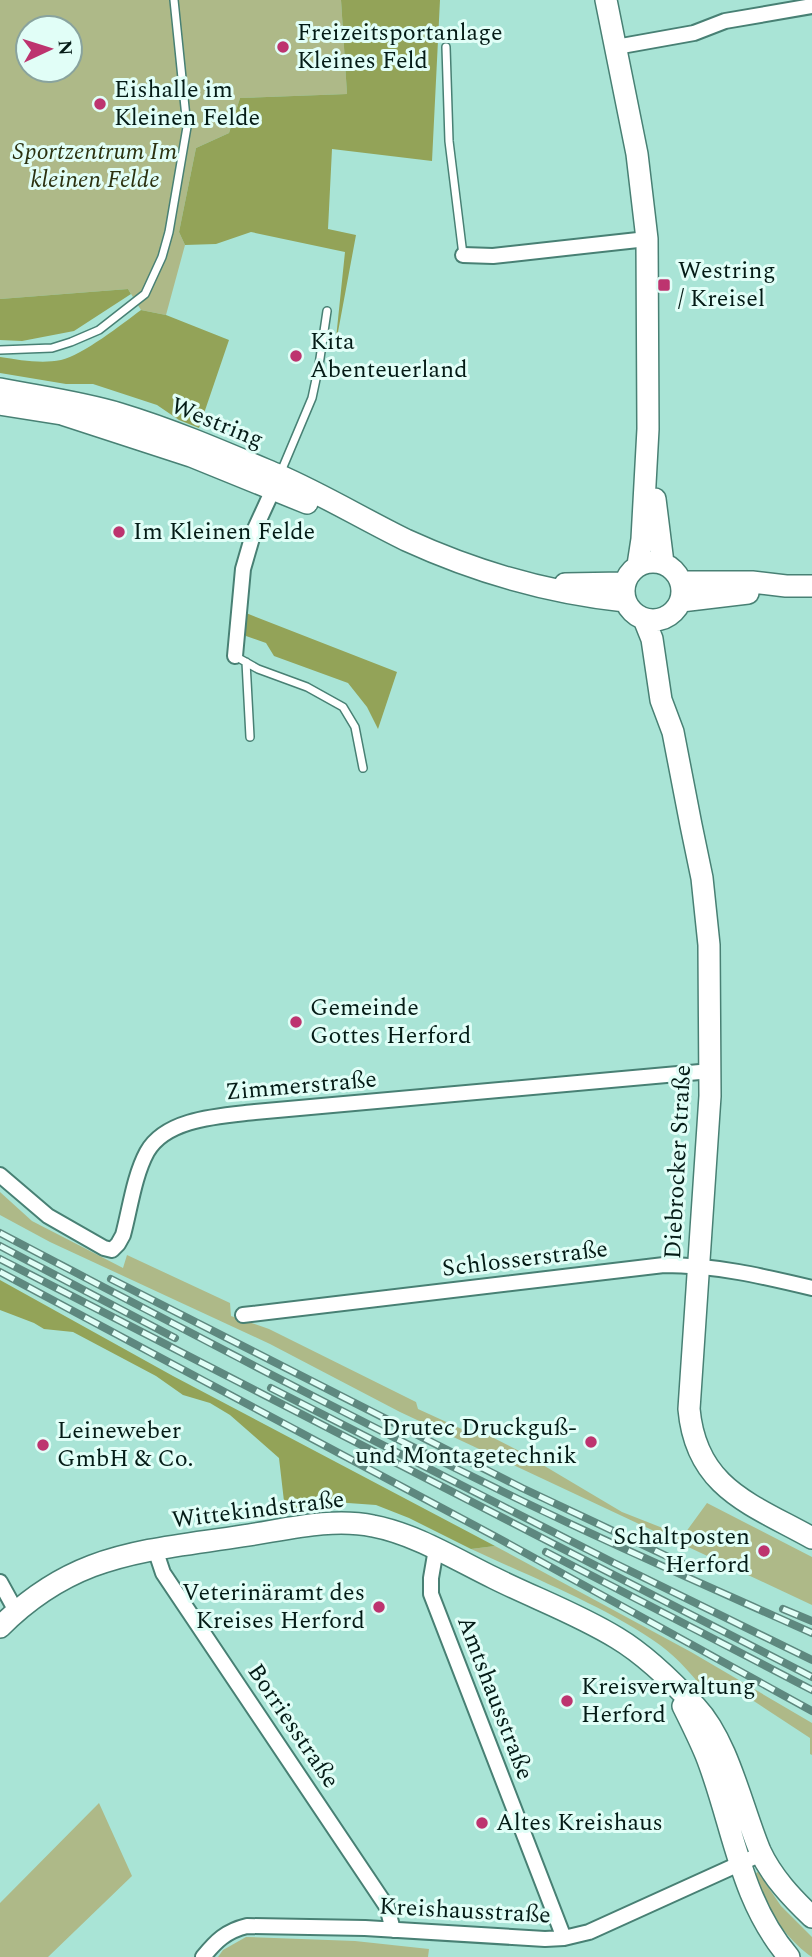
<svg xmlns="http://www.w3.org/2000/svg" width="812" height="1957" viewBox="0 0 812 1957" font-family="Spectral,serif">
<rect width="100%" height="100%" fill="#a9e4d6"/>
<!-- green -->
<path fill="#aeb988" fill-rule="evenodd" d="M0,0h341l6,94 -107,4 -11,35 -33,15 -17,84 6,13 -19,70 -25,-5 -13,-21 -128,10zM28,28h42v42h-42z
M0,1192l32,29 91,47 4,-13 103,48 1,13 38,13 147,73 2,7 59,27 3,-5 41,21 101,60 61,24 24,-33 105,54v48l-412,-193 -130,-68 -220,-102 -50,-27z
M495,1546l196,106 121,71v32l-2,-1v-16l-70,-46 -23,-7 -8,11c-15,-19 -30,-37 -49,-51 -53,-38 -129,-68 -189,-96z
M99,1803l33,73 -84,81h-48v-54z
M758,1872l23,34 31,31v20c-25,-17 -51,-53 -56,-84z
M246,1937l109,4 74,8 -1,8h-210l5,-7z"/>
<!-- forest -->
<path fill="#93a358" d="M341,0h99l-8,161 -100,-12 -4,80 28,6 -21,113 10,-96 -94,-20 -35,12 -31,1 -6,-13 17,-84 33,-15 11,-35 107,-4z
M128,289l3,5 -57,37 -52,10 -22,-1v-41z
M141,310l25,5 63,25 -30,88 -20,-8 -22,-15 -64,-21h-27l-66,-11v-16c20,3 41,7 61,3 22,-5 61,-36 80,-50z
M246,613l151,59 -19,57 -11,-22 -19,-24 -74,-27 -8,-13 -20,-7z
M0,1280l173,96 322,170 -24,3 -62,-31 -33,-13 -42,-3 -49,8 -6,-52 -49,-43 -20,-12 -27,-8 -27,-19 -83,-44 -29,-3 -10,-6 -34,-13z"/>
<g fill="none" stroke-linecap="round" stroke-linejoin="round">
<defs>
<path id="lane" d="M446,47l3,94 14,114
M0,350l52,-2 19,-6 28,-12 46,-36 17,-37 7,-25 18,-105 -13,-127
M280,474l32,-76 7,-33 8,-54
M235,656l23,13 49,18 36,20 12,20 8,41
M246,662l4,75"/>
<path id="street" d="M616,47l78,-14 31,-12 87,-15
M463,255l30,1 154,-17
M235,656l8,-87 11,-38 22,-48
M0,1175l48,41 56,32 8,2 6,-6 5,-9c7,-26 11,-59 24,-83 19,-34 74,-36 108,-40l456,-41
M243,1315l421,-50c51,0 98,11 148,23
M155,1549l8,24 224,334 6,23
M436,1549l-5,29v16l133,344
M0,1582l16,29
M203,1957c13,-16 23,-26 44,-31l118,2 180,11 19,-1 25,-6 172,-78"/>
<path id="secondary" d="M606,0l31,154 10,85 1,190 -6,110 -4,26
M0,389c40,8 80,13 120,25 53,16 106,39 158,61 44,19 85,44 128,65 70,32 142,53 219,61
M0,404l62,10 129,42 116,47
M655,499l8,64
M624 591a29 29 0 1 1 58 0a29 29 0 1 1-58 0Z
M681,582h71l34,4h26
M565,584l59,-1
M681,601l67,-8
M644,619l8,20 9,61 12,32 18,93 11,53 7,67 1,151 -21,313c7,79 62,95 123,129
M0,1627c26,-26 58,-48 92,-61 48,-18 100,-22 150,-30 42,-6 89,-19 131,-10 42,8 82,33 121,52 40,20 84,36 123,60 30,18 56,44 79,69 32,34 46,101 64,144 12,26 32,47 52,66
M683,1706c8,16 16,32 23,49 27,68 33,144 83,202"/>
</defs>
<!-- lane casing -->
<use href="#lane" stroke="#488074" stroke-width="10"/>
<!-- street casing -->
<use href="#street" stroke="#488074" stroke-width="18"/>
<!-- secondary casing -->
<use href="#secondary" stroke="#488074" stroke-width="24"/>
<!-- lane -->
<use href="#lane" stroke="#fff" stroke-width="7"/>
<!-- street -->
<use href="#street" stroke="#fff" stroke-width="14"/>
<!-- secondary -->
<use href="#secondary" stroke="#fff" stroke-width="21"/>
<defs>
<path id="rail" d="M0,1233c172,90 344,181 518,266 97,47 196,90 294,134
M0,1246l175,92
M0,1259l812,418
M0,1272l498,266 314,173
M111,1279l411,209 172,81
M271,1388l343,175 198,97
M546,1552l266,138
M783,1609l29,12"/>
</defs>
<!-- rail casing -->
<use href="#rail" stroke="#5e887f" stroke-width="8"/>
<!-- rail -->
<use href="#rail" stroke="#e1fef7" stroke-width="5" stroke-dasharray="16" stroke-linecap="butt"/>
</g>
<!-- markers -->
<g fill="#bd346f" stroke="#e1fef7" stroke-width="2.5">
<circle cx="283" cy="47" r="7"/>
<circle cx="100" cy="104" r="7"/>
<rect x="657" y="278" width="14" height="14" rx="3.5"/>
<circle cx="296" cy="356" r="7"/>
<circle cx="119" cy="532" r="7"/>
<circle cx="296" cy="1022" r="7"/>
<circle cx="591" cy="1442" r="7"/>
<circle cx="43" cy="1445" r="7"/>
<circle cx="764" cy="1551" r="7"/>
<circle cx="379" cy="1607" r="7"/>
<circle cx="567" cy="1701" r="7"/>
<circle cx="482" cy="1823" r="7"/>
</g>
<g text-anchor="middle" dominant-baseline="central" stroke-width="6" stroke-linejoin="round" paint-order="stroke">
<!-- poi labels -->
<g font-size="24" fill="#041b16" stroke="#e1fef7" text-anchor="start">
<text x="297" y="33">Freizeitsportanlage<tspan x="297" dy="28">Kleines Feld</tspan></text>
<text x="114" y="90">Eishalle im<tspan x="114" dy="28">Kleinen Felde</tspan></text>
<text x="678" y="271">Westring<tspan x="678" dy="28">/ Kreisel</tspan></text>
<text x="310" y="342">Kita<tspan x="310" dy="28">Abenteuerland</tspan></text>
<text x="133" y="532">Im Kleinen Felde</text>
<text x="310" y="1008">Gemeinde<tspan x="310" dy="28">Gottes Herford</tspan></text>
<text x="577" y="1428" text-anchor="end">Drutec Druckguß-<tspan x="577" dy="28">und Montagetechnik</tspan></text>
<text x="57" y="1431">Leineweber<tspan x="57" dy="28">GmbH &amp; Co.</tspan></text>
<text x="750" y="1537" text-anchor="end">Schaltposten<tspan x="750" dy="28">Herford</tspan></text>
<text x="365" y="1593" text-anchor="end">Veterinäramt des<tspan x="365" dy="28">Kreises Herford</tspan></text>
<text x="581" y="1687">Kreisverwaltung<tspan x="581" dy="28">Herford</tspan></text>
<text x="496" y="1823">Altes Kreishaus</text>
</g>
<!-- park labels -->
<g font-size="24" font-style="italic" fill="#2b3110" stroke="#e1fef7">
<text x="95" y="152">Sportzentrum Im<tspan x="95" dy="28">kleinen Felde</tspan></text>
</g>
<!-- street labels -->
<g font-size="24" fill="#041b16" stroke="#e1fef7">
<text transform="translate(217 423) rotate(22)">Westring</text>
<text transform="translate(301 1086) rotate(-5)">Zimmerstraße</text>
<text transform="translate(678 1162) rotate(-87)">Diebrocker Straße</text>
<text transform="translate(525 1259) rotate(-7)">Schlosserstraße</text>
<text transform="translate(258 1510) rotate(-7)">Wittekindstraße</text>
<text transform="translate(495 1698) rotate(69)">Amtshausstraße</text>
<text transform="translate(293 1726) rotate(56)">Borriesstraße</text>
<text transform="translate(465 1911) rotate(3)">Kreishausstraße</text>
</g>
</g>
<!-- north arrow -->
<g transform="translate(49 49) rotate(86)"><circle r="33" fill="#e1fef7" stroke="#89a39d" stroke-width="2"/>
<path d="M0-5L12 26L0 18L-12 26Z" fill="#bd346f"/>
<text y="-10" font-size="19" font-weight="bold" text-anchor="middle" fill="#041b16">N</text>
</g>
</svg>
